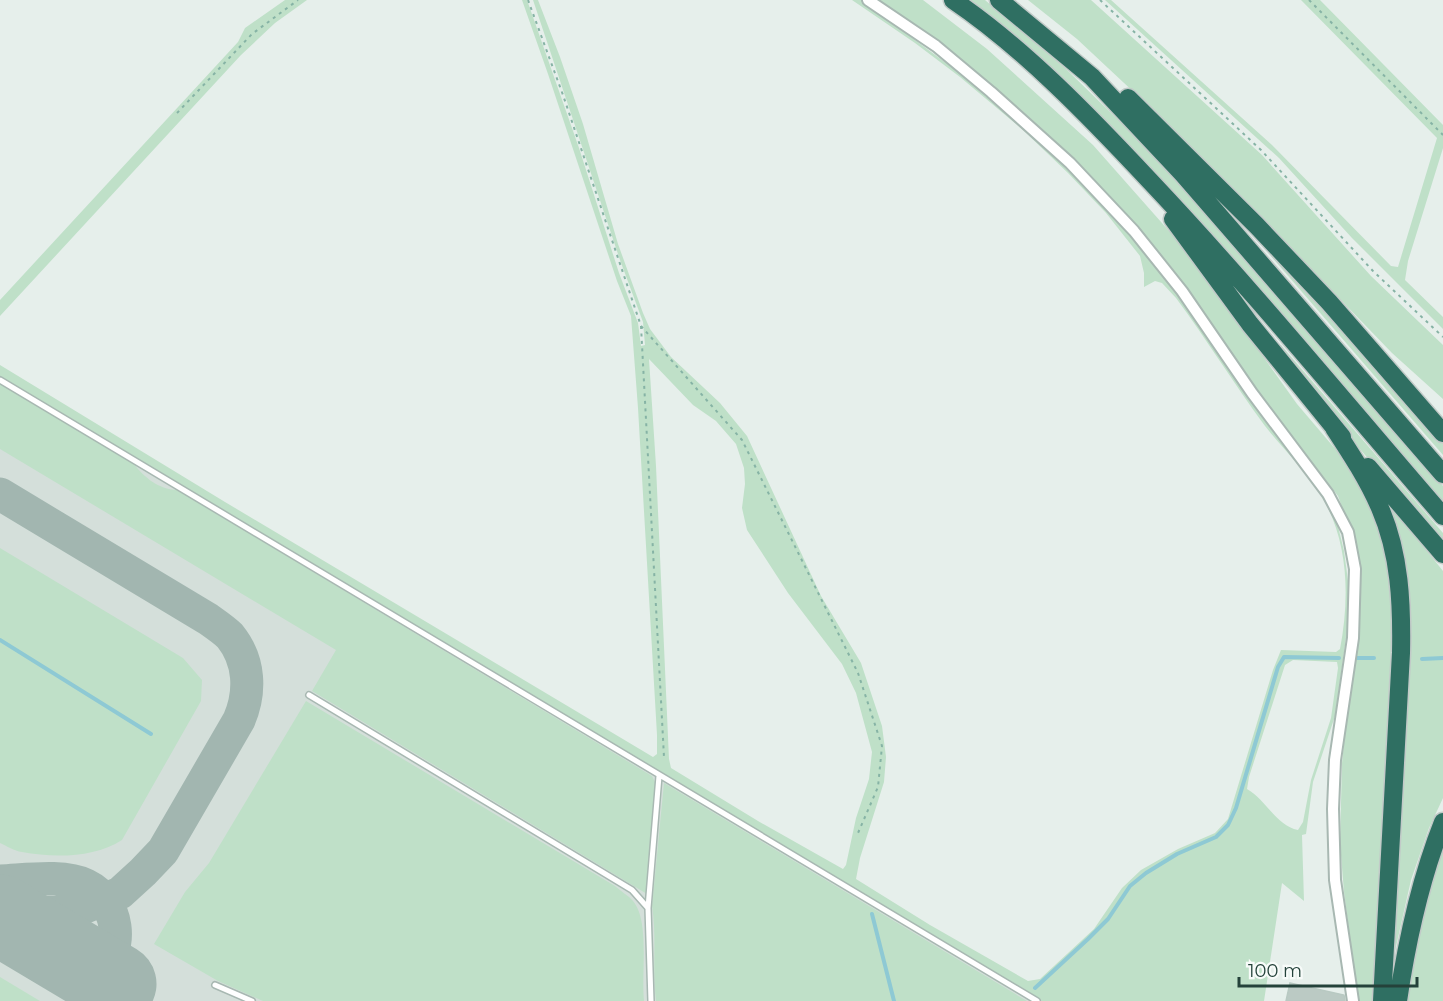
<svg xmlns="http://www.w3.org/2000/svg" width="1443" height="1001" viewBox="0 0 1443 1001" font-family="Montserrat,sans-serif">
<rect width="100%" height="100%" fill="#e6efeb"/>
<!-- built -->
<path fill="#d4dfda" d="M0,369l1052,632h-1052z"/>
<!-- green -->
<path fill="#bfe0c8" fill-rule="evenodd" d="M285,0h22l-32,23 -34,32 -241,261v-16l238,-258 7,-14z
M522,0h5l52,148 40,125 19,50 3,23 4,-1 -2,-23 -23,-62 -87,-260h5l22,57 23,67 35,120 25,69 7,16 21,28 49,46 27,33 74,160 40,67 21,63 4,31 -2,25 -24,76 -4,21 74,46 98,56 12,-2 54,-50 28,-41 19,-18 37,-21 37,-16 13,-14 45,-149 8,-20 55,2 4,-3c9,-47 9,-99 -13,-143 -15,-30 -42,-54 -62,-80 -31,-42 -58,-86 -89,-128l-14,-15 -7,-2 -11,6v-14l-4,-17 -34,-43 -38,-40 -45,-43 -63,-53 -45,-34 -63,-43h9l108,80 98,87 35,36 30,34 37,47 65,92 89,115 14,31 7,29 5,37v29l-14,99 -22,66 -7,52 -4,1 2,66 -22,-18 -18,118h-222l-1042,-625v-11l225,137 428,255 4,-3v-19l-19,-327 -7,-92 -14,-35 -69,-207zM649,359l44,46 23,16 20,23 8,24 1,16 -3,24 5,22 41,63 54,71 14,29 16,59 -3,27 -13,39 -10,47 -3,4 -85,-48 -87,-53 -2,-9 -13,-293zM1293,660l44,2 1,6 -7,50 -20,62 -8,42 -5,8c-21,-4 -32,-30 -51,-41l2,-12 36,-112z
M878,0h45l64,49 106,96 99,112 105,147 40,47 29,47 15,41 10,39 1,51 -18,372h-16l-14,-109 -4,-49 2,-80 7,-71 10,-66 1,-41 -11,-59 -11,-30 -91,-117 -45,-68 -44,-60 -36,-41 -48,-50 -58,-54 -99,-79z
M968,0h17l80,68 76,74 101,111 201,233v16l-209,-242 -100,-110 -76,-74z
M1028,0h63l171,155 109,121 72,69v54l-51,-46 -161,-167 -61,-60 -93,-87z
M1105,0h6l161,145 119,121 7,1 39,-129 -136,-138h19l123,125v23l-35,113 -3,19 38,37v12l-91,-91 -73,-80z
M1248,224l195,216v15l-198,-229z
M1281,345l162,188v14l-89,-105 -76,-95z
M0,383l133,80c12,15 25,26 44,27l475,286 5,10 -10,108 -335,-203 24,-41 -336,-201z
M1386,500l57,71v227l-14,30 -18,52 -18,80 13,-314z
M0,548l183,110 19,22 -1,21 -79,139c-28,18 -68,18 -100,12 -8,-1 -15,-6 -22,-9z
M306,701l309,185c5,5 13,9 18,15 17,20 8,72 11,100h-381l-45,-20 -64,-37 31,-52 24,-29z
M664,783l363,218h-371c-4,-32 1,-64 -4,-95z
M1443,849v152h-36c8,-51 18,-104 36,-152z
M0,977l40,24h-40z"/>
<g fill="none" stroke-linecap="round" stroke-linejoin="round">
<!-- stream -->
<path stroke="#8ec9d4" stroke-width="4" d="M0,640l151,94
M1356,658h18
M1422,659l21,-1
M872,914l22,87
M1035,988l53,-49 20,-20 22,-33 16,-13 31,-19 39,-17 12,-12 8,-17 42,-141 6,-10 55,1"/>
<!-- taxiway -->
<path stroke="#a2b6b0" stroke-width="33" d="M0,494l208,125c7,5 16,11 22,17 20,25 21,56 9,84l-76,131 -20,21 -23,21 -37,15 -28,4h-38l-17,-4
M0,881c25,-1 64,-7 86,4 33,16 40,64 12,88 -5,4 -10,9 -16,9 -7,1 -15,-4 -22,-6 -26,-11 -38,-22 -60,-40"/>
<!-- runway -->
<path stroke="#a2b6b0" stroke-width="81" d="M0,915l116,69"/>
</g>
<!-- building -->
<path fill="#bbcac4" stroke="#b8c9c2" stroke-width="1.5" d="M1290,983l54,12 1,6h-59z"/>
<g fill="none" stroke-linecap="round" stroke-linejoin="round">
<defs>
<path id="lane" d="M0,380l1037,621
M309,695l323,195 16,18 3,93
M648,908l11,-132
M215,985l37,16"/>
<path id="street" d="M868,0l68,46 55,46 79,71 64,68 48,60 70,102 76,101 20,38 7,37 -2,69 -18,122 -2,49 2,71 18,121"/>
<path id="highway" d="M953,0c71,48 138,118 197,181 102,108 196,223 293,335
M999,0l93,77 91,97 260,300
M1128,98l129,128 72,76 114,131
M1173,219l77,105 92,113
M1334,428c17,26 34,52 46,80 20,46 22,96 21,145l-19,348
M1368,467l75,87
M1398,1001c9,-61 22,-121 45,-179"/>
</defs>
<!-- lane casing -->
<use href="#lane" stroke="#a8b8b2" stroke-width="8"/>
<!-- street casing -->
<use href="#street" stroke="#a8b8b2" stroke-width="14"/>
<!-- highway casing -->
<use href="#highway" stroke="#c2cac8" stroke-width="21"/>
<!-- path -->
<path stroke="#86b3a5" stroke-width="2" stroke-dasharray="3 4.5" stroke-linecap="butt" d="M528,0l35,95 78,231 23,431
M1100,0l161,150 112,121 70,66
M1309,0l134,135
M177,113l75,-79 46,-34
M641,326l101,114 116,233 24,73 -4,41 -20,46"/>
<!-- lane -->
<use href="#lane" stroke="#fff" stroke-width="5"/>
<!-- street -->
<use href="#street" stroke="#fff" stroke-width="10"/>
<!-- highway -->
<use href="#highway" stroke="#2f6f62" stroke-width="18"/>
</g>
<!-- scale -->
<path d="M1239 977v9h178v-9" fill="none" stroke="#24423a" stroke-width="3"/>
<text x="1248" y="977" font-size="18" fill="#24423a" stroke="#f7fbf9" stroke-width="4.5" paint-order="stroke">100 m</text>
</svg>
